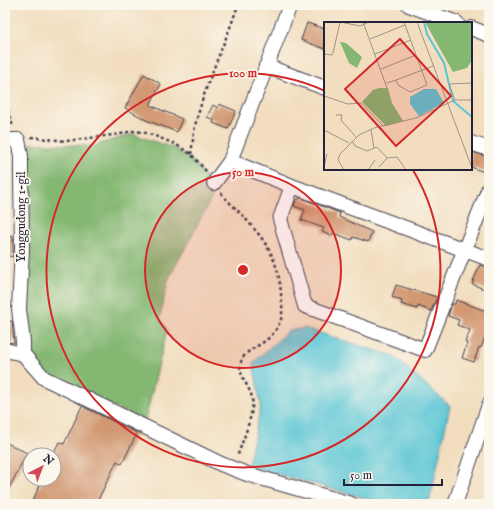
<svg xmlns="http://www.w3.org/2000/svg" width="494" height="509" viewBox="0 0 494 509" font-family="'IM FELL English',serif">
<rect width="100%" height="100%" fill="#fbf7ec"/>
<filter id="ink" filterUnits="userSpaceOnUse"><feTurbulence type="fractalNoise" baseFrequency=".025" numOctaves="2"/><feDisplacementMap in="SourceGraphic" scale="8" xChannelSelector="R" yChannelSelector="G"/><feConvolveMatrix kernelMatrix="1 2 1 2 8 2 1 2 1" color-interpolation-filters="sRGB"/></filter>
<filter id="wash" filterUnits="userSpaceOnUse"><feTurbulence type="fractalNoise" baseFrequency=".012" numOctaves="4" result="noise"/><feDisplacementMap in="SourceGraphic" scale="16" xChannelSelector="R" yChannelSelector="G"/><feGaussianBlur stdDeviation="0.9" result="paint"/><feColorMatrix in="noise" values="0 0 0 0 0 0 0 0 0 0 0 0 0 0 0 0 0 1.4 0 .05"/><feComposite in="paint" operator="in"/></filter>
<g filter="url(#wash)">
<rect width="100%" height="100%" fill="#f2debf"/>
<!-- forest -->
<path fill="#84b772" stroke="#536c56" d="M133,134l41,14 19,13 23,29 -48,90 -8,38 7,12 -22,91 -108,-49 -8,-27 -3,-55v-131l3,-16 64,3z"/>
<!-- water -->
<path fill="#5bc6d6" stroke="#3e7488" d="M304,328l89,28 57,50 -21,98h-42l-139,-38 13,-61 -8,-42 35,-32z"/>
<g id="blocks">
<!-- building -->
<path fill="#d19872" d="M307,23l18,6v20l-24,-9z
M144,74l17,10 -11,21 32,14 -5,13 -31,-12 -21,-12z
M219,104l17,7 -8,18 -15,-6 1,-3 -7,-3 6,-12 5,3z
M471,152l18,5v4l-5,11 -13,-5z
M301,198l39,15 -1,4 33,15 -4,10 -15,-5 -1,3 -19,-7 -1,3 -10,-4 2,-4 -23,-8 4,-10 -11,-4 2,-6z
M5,235l8,2v20l-8,-2z
M480,265l9,2v24l-17,-7z
M396,285l41,12 -6,14 -13,-5 -1,3 -16,-5 1,-3 -10,-4z
M456,300l33,12v15l-8,21 -2,-1 -5,15 -12,-4 5,-15 -2,-1 5,-12 -13,-5 2,-5 -11,-4 4,-12h3z
M5,321h7l2,22 -9,-1z
M82,406l55,27 -15,31 -5,-3 -21,43h-65l12,-25h11v-27l5,-10 5,2z
M5,442l22,11 -22,43z"/>
</g>
</g>
<g filter="url(#ink)">
<use href="#blocks" fill-opacity="0" stroke="#413e4f" stroke-width="1"/>
<g fill="none" stroke-linecap="round" stroke-linejoin="round">
<defs>
<path id="minor" d="M409,5l48,18
M471,28l18,7
M266,66l59,22
M5,140h13l3,16v17l1,75 -3,61 4,32v13
M471,143l18,6
M230,161l62,25 -12,33 25,87 120,44 64,-162
M214,183l16,-22 60,-156
M292,186l197,73
M5,350l18,4 21,24 177,86 26,10 104,30
M455,504l34,-99"/>
</defs>
<!-- minor casing -->
<use href="#minor" stroke="#413e4f" stroke-width="16"/>
<!-- path -->
<path stroke="#413e4f" stroke-width="2.5" stroke-dasharray="3 3" stroke-linecap="butt" d="M5,99l8,28
M31,137l35,4 55,-7 11,-3 11,1 12,4 20,8 16,10 16,18
M191,154c2,-13 3,-27 7,-39 10,-38 28,-73 40,-110
M221,193c9,11 20,20 29,31 20,22 29,41 31,70 1,10 3,21 -2,30 -3,6 -7,12 -13,16 -8,7 -22,11 -25,22 -4,13 9,24 11,36 3,13 -10,45 -15,59"/>
<!-- minor -->
<use href="#minor" stroke="#fff" stroke-width="14"/>
</g>
</g>
<!-- distance rings -->
<circle cx="243" cy="270" r="98" fill="#d62828" fill-opacity=".12"/>
<g fill="none" stroke="#d62828" stroke-width="2">
<circle cx="243" cy="270" r="98"/>
<path d="M413 170A197 197 0 1 1 325 91"/>
</g>
<g text-anchor="middle" dominant-baseline="central" stroke-width="3.5" stroke-linejoin="round" paint-order="stroke">
<!-- street labels -->
<g font-size="12" fill="#22223b" stroke="#fbf7ec">
<text transform="translate(21 217) rotate(-90)">Yonggudong 1-gil</text>
</g>
</g>
<!-- overview -->
<g transform="translate(324 22)">
<rect width="148" height="148" fill="#f2debf"/>
<path d="M101,0h47v38l-5,8 -14,4zM16,20l6,1 16,14 -5,11 -8,-5zM55,66h9l4,15 11,18 -17,5 -24,-24 11,-12z" fill="#84b772"/>
<path d="M100,67h12l8,14 -25,13 -9,-12v-7z" fill="#5bc6d6"/>
<path fill="none" stroke="#5bc6d6" stroke-width="2" d="M100,0l3,12 17,29 9,38 19,16"/>
<path fill="none" stroke="#9f938a" stroke-width="1" d="M16,0l20,4 9,-4M39,0l24,66M93,0l55,146M46,17l35,-14M0,32l8,1 1,-2 7,-31M51,32l36,-14M57,47l35,-14M72,58l37,-14M63,61l9,-3 2,5 12,7 17,-7 -23,-63M0,74l24,8 13,-1 22,23M131,78l-6,-16 23,-1M12,93h6l-1,5 15,17M0,108l25,13M47,108l3,18M28,119l3,5 12,5 10,-4 10,11M0,145l3,-13M55,145l8,-9 10,-1 9,13M20,148l-6,-10 2,-6 19,-19 15,-7 42,-10 39,-18h17M44,148l7,-10"/>
<path fill="#d62828" fill-opacity="0.15" stroke="#d62828" stroke-width="2" d="M76,17l51,57 -55,50 -51,-57z"/>
<rect width="148" height="148" fill="none" stroke="#22223b" stroke-width="2"/>
</g>
<circle cx="243" cy="270" r="6" fill="#d62828" stroke="#fbf7ec" stroke-width="2"/>
<g font-size="12" text-anchor="middle" font-weight="bold" fill="#d62828" stroke="#fbf7ec" stroke-width="3.5" stroke-linejoin="round" paint-order="stroke">
<text x="243" y="77">100 m</text>
<text x="243" y="176">50 m</text>
</g>
<!-- margin -->
<rect width="494" height="509" fill="none" stroke="#fbf7ec" stroke-width="20"/>
<!-- north arrow -->
<g transform="translate(42 467) rotate(42)"><circle r="19" fill="#fbf7ec" stroke="#a4a2a5"/>
<path d="M0-3L7 15L0 10L-7 15Z" fill="#d1495b"/>
<text y="-6" font-size="11" font-weight="bold" text-anchor="middle" fill="#22223b">N</text>
</g>
<!-- scale -->
<path d="M344 479v6h98v-6" fill="none" stroke="#22223b" stroke-width="2"/>
<text x="350" y="479" font-size="12" fill="#22223b" stroke="#fbf7ec" stroke-width="3" paint-order="stroke">50 m</text>
</svg>
